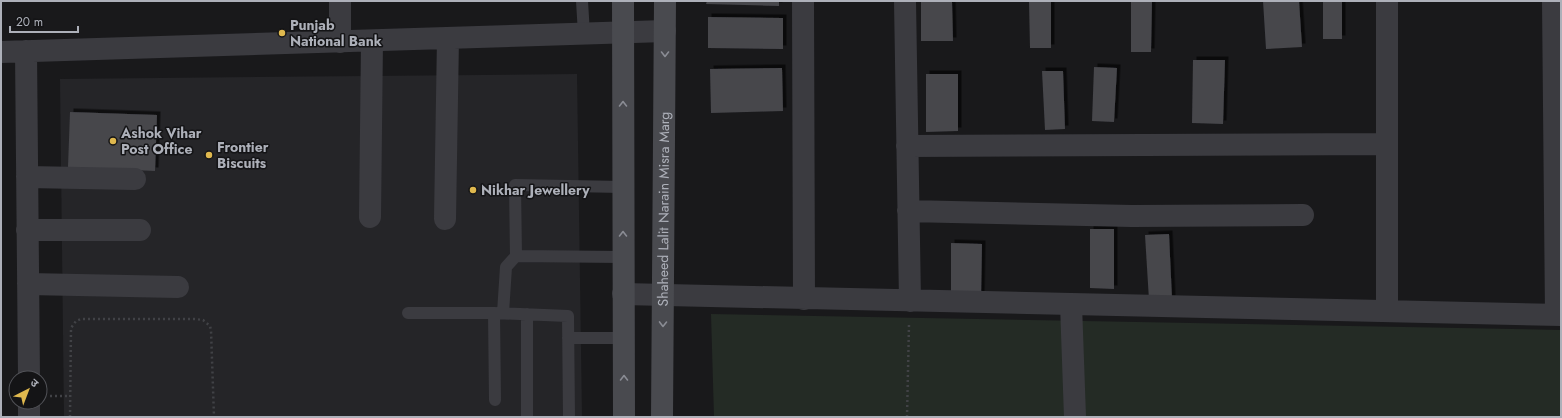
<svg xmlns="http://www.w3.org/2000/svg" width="1562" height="418" viewBox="0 0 1562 418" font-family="Jost,'Noto Sans Devanagari',sans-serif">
<defs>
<filter id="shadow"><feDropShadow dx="3.5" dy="-3.5" stdDeviation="0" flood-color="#0009"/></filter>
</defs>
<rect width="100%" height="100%" fill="#19191b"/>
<!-- built -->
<path fill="#252528" d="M577,74l5,343h-518l-4,-338z"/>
<!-- green -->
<path fill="#242b25" d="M711,314l850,16v87h-847z"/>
<!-- building -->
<path fill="#46464b" filter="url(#shadow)" d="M707,1h72v5l-73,-2z
M921,1h31l1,40h-32z
M1029,1h22v47h-21z
M1131,1h21l-1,51h-20z
M1263,1h36l3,46 -36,2z
M1323,1h19v38h-19z
M708,17l75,1v31l-75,-1z
M1193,60h32l-2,64 -31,-1z
M1094,67l23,1 -3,54 -22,-1z
M782,68l1,43 -72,2 -1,-44z
M1042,71h21l2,58 -20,1z
M926,74h32v57l-32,1z
M70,112l87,3 -2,56 -87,-4z
M1090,229h24v60l-24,-1z
M1169,234l3,65 -23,1 -4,-65z
M951,243l31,1 -1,55h-30z"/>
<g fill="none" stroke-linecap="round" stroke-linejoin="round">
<!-- path -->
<path stroke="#414246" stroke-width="2.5" stroke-dasharray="2 3" stroke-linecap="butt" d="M50,396h19
M70,417l1,-89 5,-7 5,-2h114l8,1 7,6 1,4 3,87
M907,417l2,-93"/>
<!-- lane -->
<path stroke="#3b3b40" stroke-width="12" d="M582,1l2,33
M623,187l-108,-2 1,71 107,1
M408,313h86l74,3 1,101
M494,313l1,87
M503,313l3,-46 10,-11
M568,338h56
M527,417v-103"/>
<!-- street -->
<path stroke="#3b3b40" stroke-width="22" d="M340,1v41
M803,1l1,298
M905,1l5,300
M1387,1v310
M1553,1l3,314
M26,51l3,327
M1,52l664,-21
M907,146l479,-2
M27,177l108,2
M908,211l224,5 171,-1
M370,217l2,-176
M445,219l3,-181
M27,230h113
M28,284l150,3
M623,294l938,21
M1071,304l4,113
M29,402v15"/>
<!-- secondary -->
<g stroke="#494a4f" stroke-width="22">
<path d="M623,1l1,416"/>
<path id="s1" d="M662,417l3,-416"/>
</g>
</g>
<!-- one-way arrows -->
<defs><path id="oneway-chevron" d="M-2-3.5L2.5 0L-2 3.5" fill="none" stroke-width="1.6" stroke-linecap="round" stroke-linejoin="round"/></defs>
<g stroke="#8a8c94">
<use href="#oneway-chevron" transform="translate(665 54) rotate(90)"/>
<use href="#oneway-chevron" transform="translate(623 104) rotate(-90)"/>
<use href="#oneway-chevron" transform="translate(623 234) rotate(-90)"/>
<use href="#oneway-chevron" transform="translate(663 324) rotate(91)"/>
<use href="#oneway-chevron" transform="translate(624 378) rotate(-90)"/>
</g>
<!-- markers -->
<g fill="#dfb84e" stroke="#141416" stroke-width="1.5">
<circle cx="282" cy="33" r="4"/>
<circle cx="113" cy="141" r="4"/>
<circle cx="209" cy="155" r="4"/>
<circle cx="473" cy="190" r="4"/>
</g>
<g text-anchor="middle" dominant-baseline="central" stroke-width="3" stroke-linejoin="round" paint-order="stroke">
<!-- poi labels -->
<g font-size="14" font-weight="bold" fill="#adb0b9" stroke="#141416" text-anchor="start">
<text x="290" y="25">Punjab<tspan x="290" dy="16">National Bank</tspan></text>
<text x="121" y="133">Ashok Vihar<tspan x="121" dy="16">Post Office</tspan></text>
<text x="217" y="147">Frontier<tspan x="217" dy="16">Biscuits</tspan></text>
<text x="481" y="190">Nikhar Jewellery</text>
</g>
<!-- street labels -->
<g font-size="14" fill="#adb0b9" stroke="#141416">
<text stroke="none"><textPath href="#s1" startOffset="208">Shaheed Lalit Narain Misra Marg</textPath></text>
</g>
</g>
<!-- border -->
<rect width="1562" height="418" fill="none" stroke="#adb0b9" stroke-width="4"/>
<!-- north arrow -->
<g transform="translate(28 390) rotate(42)"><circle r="19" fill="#141416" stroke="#515257"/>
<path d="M0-3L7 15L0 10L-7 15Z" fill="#dfb84e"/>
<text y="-6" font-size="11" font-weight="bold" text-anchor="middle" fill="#adb0b9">उ</text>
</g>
<!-- scale -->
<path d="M10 26v6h68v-6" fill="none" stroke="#adb0b9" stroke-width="2"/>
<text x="16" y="26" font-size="12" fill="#adb0b9" stroke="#141416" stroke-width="3" paint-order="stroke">20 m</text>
</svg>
